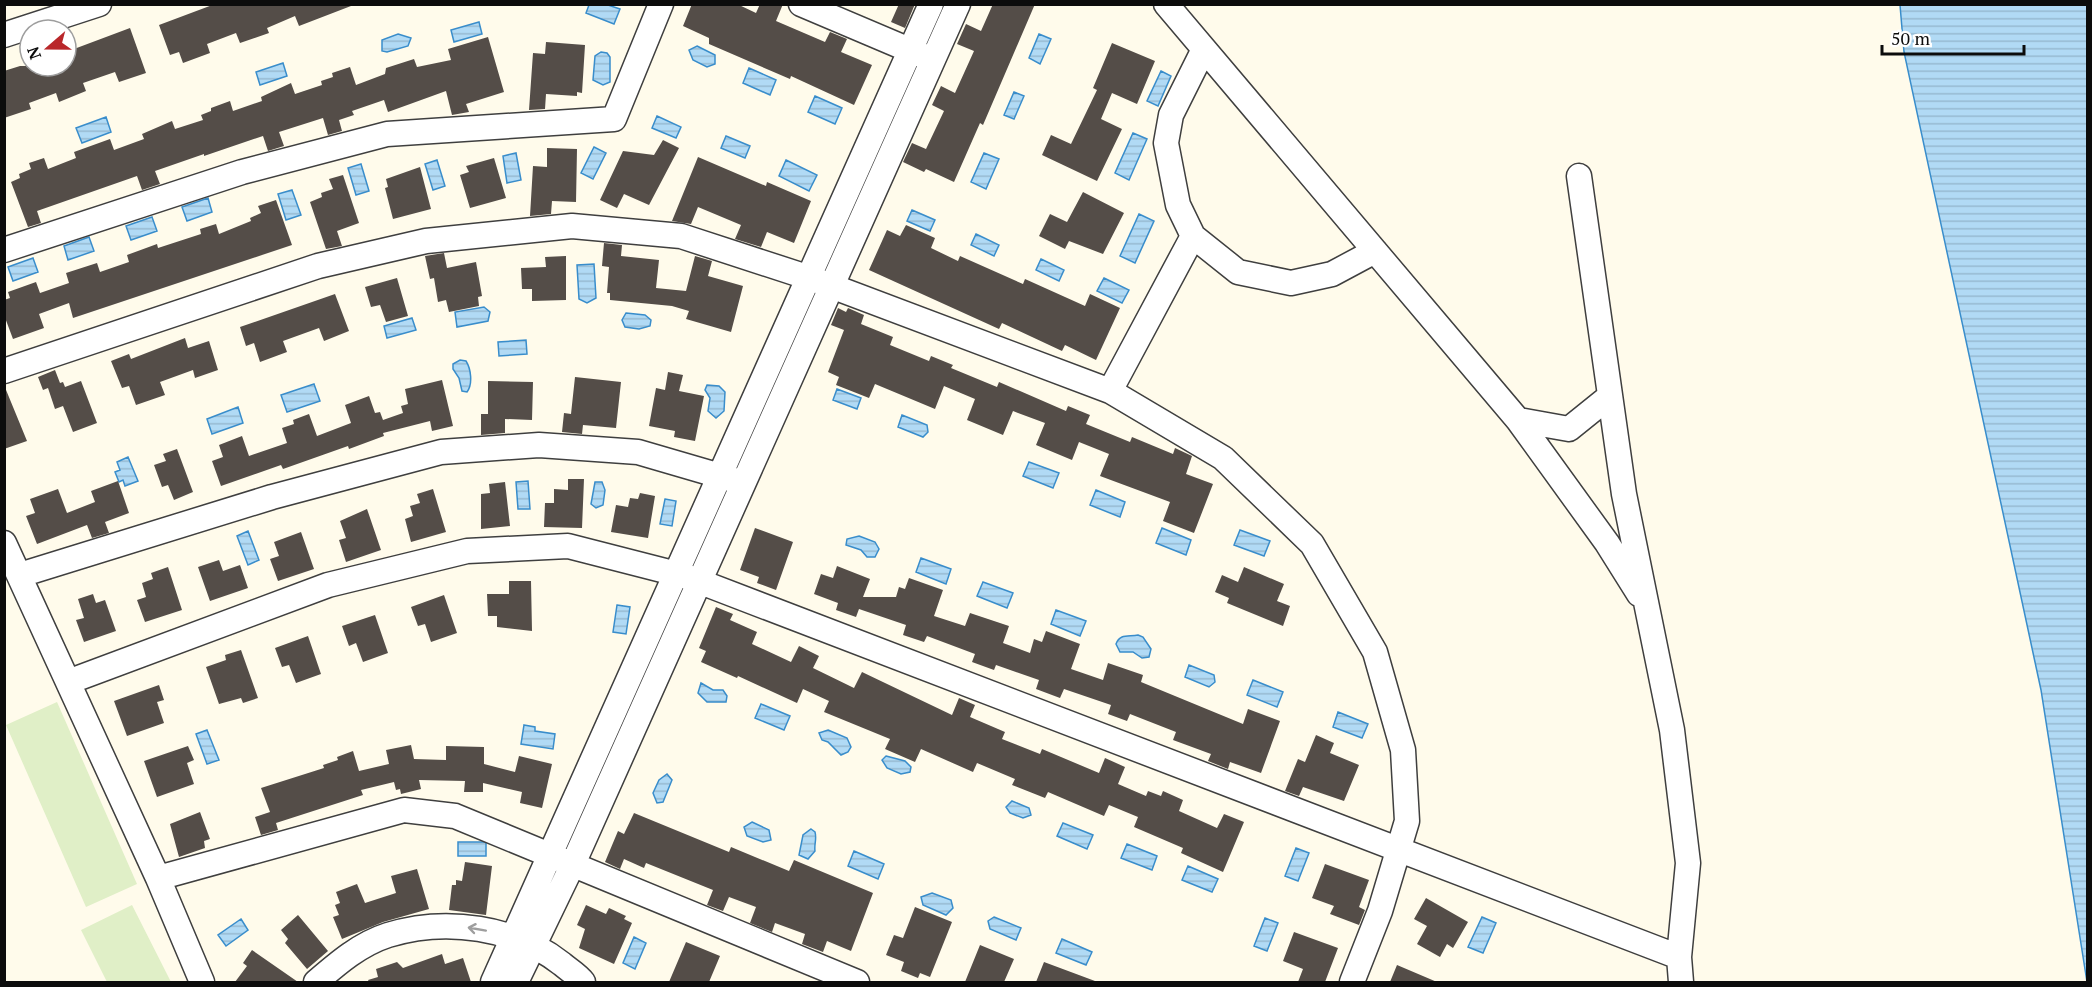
<svg xmlns="http://www.w3.org/2000/svg" width="2092" height="987" viewBox="0 0 2092 987" font-family="'PT Serif',serif">
<defs>
<pattern id="water-rules" width="6" height="5" patternUnits="userSpaceOnUse" patternTransform="scale(1.5)"><rect width="6" height="5" fill="#b1daf5"/><path d="M0 2.5h6" fill="none" stroke="#97bad1"/></pattern>
</defs>
<rect width="100%" height="100%" fill="#fffbeb"/>
<!-- pitch -->
<path fill="#e0efc7" d="M57,702l80,182 -51,23 -80,-182z
M132,905l39,77h-64l-26,-52z"/>
<!-- water -->
<path fill="url(#water-rules)" stroke="#398dcb" stroke-width="1.5" d="M589,5h19l12,4 -6,15 -28,-11z
M1900,5h187v977l-46,-292 -137,-638z
M479,22l3,12 -28,8 -3,-12z
M398,34l13,4 -3,8 -21,6 -5,-1v-11z
M1039,34l12,5 -11,25 -11,-6z
M697,46l18,9v9l-8,3 -14,-7 -4,-10z
M601,52l6,1 3,4v25l-7,3 -10,-5 2,-24z
M283,63l4,13 -27,9 -4,-13z
M749,68l27,12 -6,15 -27,-12z
M1161,71l10,5 -13,30 -11,-5z
M1014,92l10,4 -10,23 -10,-4z
M815,96l27,12 -7,16 -27,-12z
M657,116l24,11 -5,11 -24,-10z
M106,117l5,15 -29,11 -6,-15z
M1133,133l14,6 -18,41 -14,-7z
M726,136l24,10 -5,12 -24,-10z
M594,147l12,6 -13,26 -12,-6z
M516,153l5,27 -14,3 -4,-27z
M984,153l15,6 -13,30 -15,-7z
M437,160l8,26 -12,4 -8,-26z
M786,160l31,15 -8,16 -30,-15z
M361,164l8,27 -13,4 -8,-27z
M292,190l9,25 -15,5 -8,-26z
M208,198l4,14 -25,9 -5,-14z
M912,210l23,10 -5,11 -23,-10z
M1139,214l15,7 -19,42 -15,-7z
M152,217l5,14 -26,9 -5,-14z
M976,234l23,11 -5,11 -23,-11z
M89,237l5,14 -26,9 -4,-14z
M33,258l5,14 -25,9 -5,-14z
M1041,259l23,11 -5,11 -23,-11z
M594,264l2,34 -9,5 -8,-4 -2,-34z
M1104,278l25,12 -7,13 -25,-12z
M484,307l6,5 -2,9 -31,6 -2,-15z
M626,313l19,2 6,5 -1,6 -11,3 -14,-2 -3,-7z
M412,318l4,12 -29,8 -3,-12z
M526,340l1,14 -28,2 -1,-14z
M460,360l6,1c5,8 7,23 1,31l-5,-1 -3,-13 -6,-9v-5z
M314,384l6,17 -33,11 -6,-17z
M707,385l12,1 6,6 -1,19 -8,7 -8,-7 2,-13 -5,-8z
M837,389l24,9 -4,11 -24,-9z
M238,407l5,16 -31,11 -5,-15z
M902,415l25,10 1,7 -5,5 -25,-10z
M128,457l10,24 -13,5 -2,-6 -4,2 -4,-10 5,-2 -3,-8z
M1029,462l30,11 -6,15 -30,-12z
M528,481l2,28h-12l-2,-27z
M595,482h7l3,8 -2,15 -7,3 -5,-4z
M1096,490l29,12 -5,15 -30,-12z
M665,499l11,2 -4,25 -12,-2z
M1162,528l29,12 -5,15 -30,-12z
M1240,530l30,11 -6,15 -30,-11z
M248,531l11,29 -11,5 -11,-29z
M859,536l16,6 4,7 -4,8h-8l-6,-7 -15,-5 1,-6z
M921,558l30,11 -5,15 -30,-12z
M983,582l30,11 -6,15 -30,-12z
M617,605l13,2 -4,27 -13,-2z
M1056,610l30,11 -6,15 -29,-12z
M1138,635l5,2 8,12 -2,8 -7,1 -9,-6h-13l-4,-8c4,-11 13,-7 22,-9z
M1189,665l25,10 1,7 -6,5 -24,-10z
M1253,680l30,12 -6,15 -30,-12z
M701,683l12,7h10l4,6 -1,6h-19l-9,-9z
M761,704l29,12 -6,14 -29,-12z
M1338,712l30,12 -6,14 -29,-11z
M524,725l11,2v4l20,3 -2,15 -32,-5z
M207,730l12,30 -12,4 -11,-30z
M828,730l19,8 4,9 -3,5 -7,3 -13,-13 -6,-2 -3,-7z
M886,756l19,5 6,6 -1,5 -9,2 -14,-6 -5,-8z
M667,774l5,6 -9,22 -6,1 -4,-10 6,-13z
M1012,801l17,7 2,7 -8,3 -13,-5 -4,-6z
M752,822l17,8 2,10 -8,2 -16,-6 -3,-9z
M1063,823l30,12 -6,14 -30,-13z
M811,829l4,3c2,7 -1,12 0,19l-7,8 -9,-4 4,-20z
M458,842h28v14h-28z
M1127,844l30,12 -5,14 -31,-12z
M1296,848l13,5 -11,28 -13,-5z
M854,851l30,13 -6,15 -30,-13z
M1188,866l30,13 -6,13 -30,-12z
M932,893l19,7 2,8 -7,7 -23,-10 -2,-8z
M994,917l27,11 -5,12 -26,-11 -2,-8z
M1482,917l14,6 -13,30 -15,-6z
M1265,918l13,5 -11,28 -13,-5z
M241,919l7,11 -22,16 -8,-11z
M634,937l12,6 -11,26 -12,-6z
M1062,939l30,13 -6,13 -30,-12z"/>
<!-- building -->
<path fill="#544d48" d="M215,4h136v2l-52,20 -4,-10 -28,12 2,5 -29,10 -4,-10 -29,11 3,9 -27,10 -4,-11 -9,3 -11,-30z
M692,4h45l19,9 4,-9h23l-7,17 49,21 5,-10 17,7 -6,13 31,13 -18,40 -63,-29 -1,3 -81,-35v-6l-26,-12z
M899,4h16l-10,24 -14,-6z
M993,4h42l-52,121 -3,-2 -26,59 -28,-13 -2,3 -21,-10 9,-19 14,6 18,-38 -12,-6 9,-19 14,7 19,-42 -17,-7 9,-20 15,7z
M130,28l16,45 -27,9 -4,-10 -32,11 3,8 -27,11 -3,-9 -27,10 2,6 -27,9v-47l16,-5h46v-14z
M488,37l16,55 -38,12 3,8 -17,3 -6,-24 -58,21 -4,-12 -32,11 2,4 -15,5 3,11 -14,4 -5,-17 -44,14 5,14 -16,5 -5,-15 -59,20v-2l-49,17 5,13 -18,6 -5,-14 -100,35 4,12 -13,4 -17,-45 9,-4 -1,-4 12,-5 -2,-6 15,-5 4,11 28,-11 -2,-6 36,-13 4,11 30,-11 -2,-5 30,-13 3,8 28,-9 -2,-5 10,-4v-3l19,-7 3,10 29,-10 -1,-4 30,-14 4,11 27,-9 -1,-4 12,-4 -1,-4 18,-6 6,18 29,-11 1,-6 28,-9 3,8 34,-7 -3,-11z
M546,42l39,3 -3,48 -5,-1v4l-31,-2 -1,15 -16,1 4,-57 12,1z
M1112,43l43,18 -18,43 -25,-11 -11,26 21,10 -25,52 -55,-26 9,-20 20,9 26,-54 -4,-2z
M663,140l16,8 -30,57 -25,-11 -7,14 -17,-8 23,-49 31,4z
M547,148l30,1 -1,53 -24,-1 -1,13 -21,2 3,-50 14,1z
M698,157l68,29 1,-4 44,19 -17,42 -27,-11 -6,15 -26,-8 6,-14 -43,-18 -7,17 -19,-3z
M494,158l12,40 -36,10 -10,-33 9,-3 -3,-6z
M420,167l11,42 -38,10 -8,-31 3,-1 -2,-8z
M343,175l16,48 -22,8 5,15 -16,3 -16,-47 12,-5 -1,-4 12,-4 -4,-10z
M1083,192l41,21 -21,41 -34,-13 -4,8 -26,-13 11,-22 17,8z
M276,200l16,45 -219,73 -4,-15 -30,11 5,14 -31,11 -9,-24v-15l6,-2 -2,-6 28,-10 4,11 29,-10 -3,-10 31,-10 3,9 29,-10 -2,-7 30,-11 1,4 43,-14 -1,-5 16,-5 3,10 32,-13 -1,-3 11,-5 -3,-7z
M906,225l29,13 -4,10 27,13 2,-5 63,28 2,-5 60,27 5,-12 30,14 -24,52 -31,-15 -3,6 -60,-28 -3,6 -130,-59 18,-40 13,6z
M604,243l18,2 -1,11 38,4 -3,28 30,3 9,-35 17,5 -4,15 35,10 -12,46 -45,-13 3,-8 -17,-5 -62,-6v-7h-3l2,-26 -7,-1z
M444,253l3,15 29,-6 6,34 -4,1 1,9 -30,6 -3,-12 -8,2 -4,-24 -4,1 -5,-23z
M566,256v44l-34,1v-12h-10l-1,-21 25,-1 -1,-10z
M397,278l11,38 -22,6 -6,-17 -9,2 -6,-20z
M335,294l14,37 -25,10 -5,-13 -36,13 4,11 -27,10 -6,-19 -8,3 -6,-19z
M838,308l8,4 2,-4 16,7 -3,9 32,13 -3,8 39,16 2,-5 22,9 -2,3 46,19 2,-5 67,29 2,-5 22,9 -4,9 44,18 2,-5 41,17 2,-6 17,8 -6,18 27,10 -19,49 -31,-12 7,-19 -70,-26 9,-22 -30,-12 -7,18 -36,-15 9,-22 -32,-12 -10,24 -36,-15 8,-21 -31,-13 -9,23 -60,-25 -6,14 -33,-13 3,-8 -11,-5 16,-42 -13,-5z
M185,338l3,10 21,-7 9,29 -23,8 -2,-8 -33,12 5,13 -29,10 -7,-19 -7,2 -11,-27 18,-7 2,5z
M55,370l5,13 3,-1 2,5 16,-6 16,42 -24,9 -10,-26 -8,3 -7,-21 -5,2 -5,-13z
M668,372l15,3 -4,16 25,5 -9,45 -21,-4 1,-6 -26,-5 7,-38 9,2z
M575,377l46,5 -5,46 -33,-3 -1,9 -20,-2 2,-19 7,1z
M442,380l11,46 -21,5 -2,-10 -47,12 1,3 -35,13 -1,-3 -65,23 -2,-4 -60,21 -9,-25 11,-4 -4,-12 23,-9 7,20 38,-13 -5,-15 12,-4 -1,-4 16,-6 8,22 34,-13 -6,-18 24,-9 6,17 5,-1 3,8 20,-7 -2,-7 7,-2 -3,-15z
M488,381l45,1 -1,38 -27,-1v14l-24,2v-21h7z
M4,385l23,56 -23,8z
M177,449l16,43 -19,8 -6,-15 -6,2 -8,-22 12,-4 -3,-7z
M568,479h16l-2,49 -38,-1 1,-24h9v-14l14,1z
M118,481l11,32 -24,9 4,11 -17,5 -5,-13 -50,19 -11,-28 9,-3 -5,-14 28,-10 9,24 28,-11 -4,-11z
M505,482l5,44 -29,3v-35l9,-1 -1,-9z
M433,489l13,43 -35,10 -6,-23 8,-3 -3,-10 10,-3 -3,-9z
M640,493l15,3 -7,42 -37,-6 5,-27 12,2 2,-9 8,1z
M367,509l14,41 -35,12 -7,-22 7,-2 -6,-17z
M755,528l38,14 -17,48 -19,-7 2,-6 -19,-7z
M301,532l13,37 -36,12 -8,-22 9,-3 -5,-14z
M219,560l4,11 17,-6 8,23 -38,13 -12,-34z
M837,566l33,13 -7,18h33l3,-10 6,2 4,-11 34,12 -9,26 31,10 5,-13 39,13 -6,17 27,10 4,-14 8,3 4,-11 34,13 -9,25 32,11 5,-17 35,12 -2,7 102,42 5,-15 32,12 -19,52 -31,-11 -2,7 -20,-8 3,-7 -38,-14 3,-8 -46,-18 -3,7 -19,-7 3,-9 -47,-16 -4,9 -24,-9 3,-9 -43,-15 -2,5 -22,-8 3,-8 -48,-18 -3,6 -21,-7 3,-10 -47,-16 -3,8 -20,-7 2,-7 -24,-9 7,-20 12,4z
M168,567l14,43 -37,12 -8,-22 9,-3 -4,-14 11,-4 -2,-6z
M1244,567l40,17 -7,17 13,5 -7,20 -56,-23 2,-5 -14,-6 7,-17 16,7z
M509,581h22l1,50 -35,-4v-11h-9l-1,-22h22z
M93,594l3,9 9,-3 11,31 -32,11 -8,-22 8,-2 -6,-19z
M444,595l13,38 -26,9 -6,-18 -7,2 -7,-19z
M716,607l17,7 -3,6 27,12 -5,12 39,18 8,-16 20,10 -6,12 41,20 8,-16 90,43 7,-17 16,7 -5,12 35,15 -3,7 38,15 2,-5 57,24 6,-15 20,9 -7,17 28,12 2,-5 13,5 2,-5 20,9 -4,11 38,17 7,-14 20,8 -21,50 -42,-19 2,-5 -49,-21 4,-10 -29,-12 -5,11 -56,-24 -3,6 -33,-13 3,-6 -38,-16 -4,9 -52,-23 -6,13 -30,-13 5,-10 -66,-27 5,-11 -26,-12 -6,14 -59,-27 -1,2 -36,-16 5,-11 -7,-3z
M375,615l13,38 -25,9 -7,-19 -7,3 -7,-20z
M308,636l13,38 -25,9 -7,-18 -7,2 -7,-19z
M241,650l17,48 -15,5 -2,-5 -22,6 -13,-37 20,-7 -1,-5z
M159,685l5,15 -7,2 7,21 -37,13 -13,-35z
M1316,735l18,8 -4,10 29,12 -15,36 -41,-14 -4,9 -14,-5 13,-32 7,3z
M411,745l3,14 32,1v-14l38,1v17l31,8 4,-16 33,8 -10,44 -22,-5 2,-11 -39,-9v9h-19l1,-11 -46,-1 2,9 -20,5 -1,-5 -4,1 -2,-8 -33,8 2,5 -87,28 2,7 -17,5 -6,-18 15,-5 -9,-24 63,-20 -1,-3 15,-5 -1,-3 16,-6 6,20 30,-7 -3,-14z
M188,746l6,14 -7,3 7,21 -37,13 -13,-36z
M200,812l10,27 -6,2 1,7 -26,9 -9,-33z
M634,813l95,39 2,-5 58,24 5,-11 79,33 -22,58 -24,-10 -4,11 -21,-8 3,-10 -30,-11 -3,9 -22,-9 6,-16 -27,-10 -6,14 -16,-6 6,-15 -67,-27 -2,5 -20,-9 -4,10 -15,-7 13,-31 6,3z
M465,862l27,4 -6,49 -37,-5 3,-25h4v-5l6,1z
M1325,864l44,16 -10,27 6,3 -6,15 -29,-11 4,-8 -22,-8z
M417,869l12,40 -46,13 -41,17 -9,-22 6,-2 -4,-10 5,-2 -4,-11 21,-8 8,19 31,-10 -5,-17z
M1426,898l42,24 -15,26 -6,-4 -7,13 -23,-13 10,-18 -13,-7z
M586,905l20,9 3,-6 17,8 -2,3 8,4 -18,41 -35,-16 6,-19 -8,-4z
M915,907l37,15 -22,55 -10,-4 -2,5 -17,-7 3,-9 -18,-7 8,-20 9,3z
M298,915l30,36 -21,18 -22,-26 3,-4 -7,-9z
M1294,932l44,16 -13,34h-27l5,-13 -20,-8z
M686,942l34,14 -11,26h-40z
M980,945l34,14 -10,23h-39z
M252,950l46,32h-63l12,-16 -4,-3z
M442,954l3,10 18,-6 8,24h-102l-1,-2 10,-3 -2,-8 21,-7 6,6z
M1044,962l51,19 -1,1h-58z
M1397,965l40,17h-47z"/>
<g fill="none" stroke-linecap="round" stroke-linejoin="round">
<defs>
<path id="minor" d="M801,4l125,53
M1166,4l352,416 89,123 32,51
M4,35l95,-31
M1204,49l-33,66 -5,28 12,62 15,31 45,36 53,11 41,-9 43,-23
M1579,176l45,318 48,236 16,133 -9,94 2,25
M4,250l238,-78 145,-38 227,-15 47,-115
M4,371l314,-105 108,-25 146,-15 109,10 129,42 300,113 113,67 89,86 63,108 28,98 4,71 -27,90 -28,71
M1110,391l83,-155
M1518,420l51,9 41,-33
M4,543l154,335 44,104
M20,575l252,-78 169,-45 98,-7 99,7 96,28
M68,682l260,-97 139,-34 101,-5 117,30 994,381
M158,878l246,-68 51,6 402,166
M316,982c22,-19 44,-38 72,-47 58,-18 127,-8 174,29 7,6 16,11 21,18
M493,982l438,-978
M516,982l57,-118 385,-860"/>
</defs>
<!-- minor casing -->
<use href="#minor" stroke="#3f3f3f" stroke-width="27"/>
<!-- minor -->
<use href="#minor" stroke="#fff" stroke-width="24"/>
</g>
<!-- one-way arrows -->
<defs><path id="oneway-shaft" d="M-6 0H5M1.5-3L5.5 0L1.5 3" fill="none" stroke-width="1.6" stroke-linecap="round" stroke-linejoin="round" transform="scale(1.5)"/></defs>
<use stroke="#9e9e9e" href="#oneway-shaft" transform="translate(477 929) rotate(-170)"/>
<!-- border -->
<rect width="2092" height="987" fill="none" stroke="#0c0c0c" stroke-width="12"/>
<!-- north arrow -->
<g transform="translate(48 48) rotate(250)"><circle r="28" fill="#ffffff" stroke="#9e9e9e" stroke-width="1.5"/>
<path d="M0-4.5L10 22L0 15L-10 22Z" fill="#b9272a"/>
<text y="-9" font-size="16" font-weight="bold" text-anchor="middle" fill="#0c0c0c">N</text>
</g>
<!-- scale -->
<path d="M1882 45v9h142v-9" fill="none" stroke="#0c0c0c" stroke-width="3"/>
<text x="1891" y="45" font-size="18" fill="#0c0c0c" stroke="#ffffff" stroke-width="4.5" paint-order="stroke">50 m</text>
</svg>
